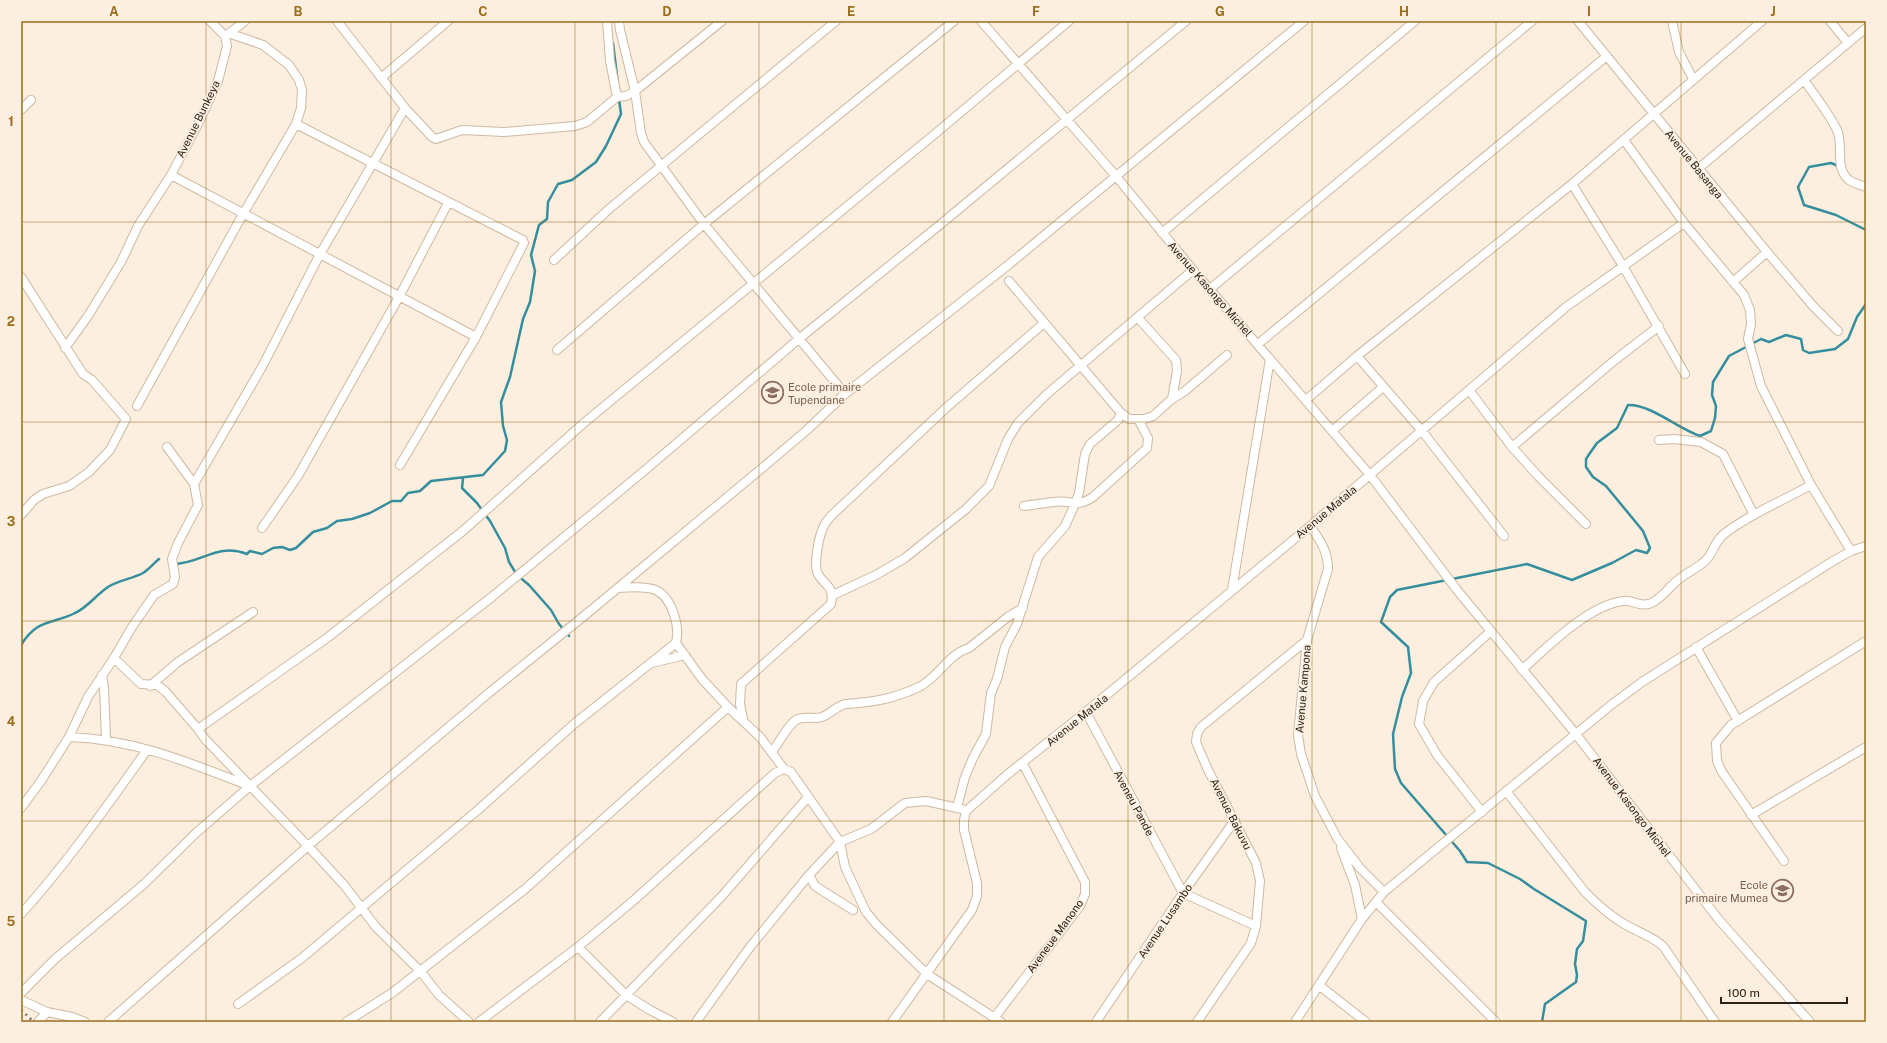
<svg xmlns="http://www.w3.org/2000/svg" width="1887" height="1043" viewBox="0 0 1887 1043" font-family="'Public Sans',sans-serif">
<rect width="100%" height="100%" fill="#fcefe0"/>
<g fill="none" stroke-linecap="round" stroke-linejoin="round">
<!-- stream -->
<path stroke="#358e9d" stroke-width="2.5" d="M613,43l5,41
M1838,166l-7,-3 -22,4 -11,20 6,18 32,10 30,15
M463,478l-1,10 15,15 13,18 15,27 4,14 8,13 12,10 22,25 8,14 10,12
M174,564c26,0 44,-22 73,-10l3,-3 12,3 11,-6 9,-1 8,3 6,-2 17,-16 14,-4 10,-7 15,-2 18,-6 22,-12h9l7,-8 12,-2 11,-10 52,-6 22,-24 2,-11 -4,-14 -2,-24 9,-25 13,-58 7,-17 5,-31 -4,-16 8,-30 8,-6 1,-17 10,-18 14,-4 24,-18 10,-16 15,-32 -2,-15
M1452,579l75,-15 45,16 40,-17 24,-13 11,3 3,-5 -7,-17 -37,-45 -13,-9 -7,-10v-8l4,-6 7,-10 20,-15 11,-23c22,-1 49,23 72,31l11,-5 4,-13 1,-12 -4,-11 1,-13 16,-26 32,-17 8,3 17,-7 15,4 2,11 6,3 26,-4 13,-10 9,-22 9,-13
M1447,580l-50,10 -7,7 -9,25 27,25 3,26 -9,24 -9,37 2,35 6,14 59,68 7,11 21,1 32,16 14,10 52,32 -3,20 -6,8 -2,15 2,11 -1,7 -31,22 -3,18
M21,645c17,-27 30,-20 54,-32 13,-6 21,-18 33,-26 11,-7 24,-8 35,-14 5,-3 11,-10 16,-14"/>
<defs>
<path id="minor" d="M607,21l3,40 7,36
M981,21l134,154 78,95 177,205 87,115 118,143 144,187 91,102
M1578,21l189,231 46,54 25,25
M1672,21l7,31 14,27
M1830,21l18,22
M227,35l18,-14
M381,78l67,-57
M1804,80c11,16 24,32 33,50 7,15 -3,38 12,50 4,3 12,5 17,7
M405,108l27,29 4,2 26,-9 42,2 71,-6 12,-4 30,-25 9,-1 9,-5 87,-70
M21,110l10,-10
M296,124l227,116 1,3 -48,94 -76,128
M1624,140l60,83 60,72 6,15 1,14 -3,15 13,47 50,99 40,66
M1699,168l167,-140
M171,175l305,162
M1572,184l51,82 62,108
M1162,233l253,-212
M554,260l55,-51 227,-188
M21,277l62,97 9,6 34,39 -16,31 -21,22 -20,14 -26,8 -9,6 -13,15
M1733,282l34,-30
M1210,289l322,-268
M1138,318l38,42 1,11 -5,28
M1258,344l349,-288
M65,348l23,-32 33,-54 17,-36 33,-51 28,-53 19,-41 9,-35 -2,-10 -15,-15
M557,350l147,-126 250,-203
M1357,356l65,75 82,105
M1469,390l43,57 26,29 48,48
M845,394l162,-128 297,-245
M1306,400l51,-44 215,-172 190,-163
M137,406l106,-192 53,-90 5,-16 1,-18 -3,-10 -10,-15 -26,-20 -32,-11
M1121,413l8,6h15l9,-3 19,-17 13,-8 42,-36
M1332,431l51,-44
M1659,440l15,-1 27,3 22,12 31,61
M167,447l27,37
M1512,447l103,-87 44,-34
M1024,506c10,-1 20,-3 29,-4 19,-3 22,7 40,-5l54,-49 1,-10 -10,-19
M1310,526c10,14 18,25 18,43l-21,71 -9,95 3,19 14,42 22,42 23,30 24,24
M262,528l36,-52 101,-179 49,-94
M1232,590l38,-231
M833,595l43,-20 29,-17 61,-49 23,-23 19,-47 10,-16 29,-29 146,-124
M676,643l26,36 26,28 32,30 24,32
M1696,647l42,74
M652,663l33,-8
M1522,670c25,-23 67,-65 101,-69 10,-2 19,9 32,0 9,-6 15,-15 23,-21 9,-8 21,-12 29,-21 7,-8 8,-18 17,-25 24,-19 60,-34 87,-49
M102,675l2,13 2,51
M150,686l28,-24 75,-50
M1086,712l97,181 73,33
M743,719l-3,-15 1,-20 90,-80c4,-20 -8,-18 -14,-32 -3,-9 2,-38 7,-46 1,-4 5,-7 7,-10l115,-108 98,-85
M198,729l129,-91 137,-108 121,-108 351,-289 133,-112
M69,737c64,2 119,25 178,48
M772,752c6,-8 16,-27 24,-32 8,-5 17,0 26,-3 8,-3 16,-12 24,-13 28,-2 47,-5 73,-17 20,-10 29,-33 50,-39l40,-32 14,-8
M1506,791l79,101c11,11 23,22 36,30 14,9 29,13 42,24l52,76
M957,807l8,-30 8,-19 13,-24 5,-41 6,-14 8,-32 12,-23 21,-67 27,-31 10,-22 4,-11 6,-39 5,-10 28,-24 3,-7 -112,-132
M21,808l20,-27 28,-44 19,-40 26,-39 18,-31 22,-32 19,-11 2,-7 -3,-18 6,-16 20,-38 -4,-21 68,-117 58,-113 85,-146 -68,-87
M1482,812l-45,-57 -18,-31 4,-23 11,-19 56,-50
M1751,815l115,-68
M1341,848l14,37 7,34
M1784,861l-62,-89 -5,-11 -1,-18 15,-18 135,-84
M809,875l6,11 38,24
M1376,902l120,120
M21,914c46,-51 86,-108 126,-164
M578,947l48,48 24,15 23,12
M1320,986l46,36
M21,993l34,-34 89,-75 52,-51 54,-47 243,-190 151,-125 156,-133 136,-110 250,-207
M21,1000l26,12 25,5 13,5
M238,1004l64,-46 177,-149 95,-85 102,-81c4,-17 -4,-48 -23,-54 -11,-3 -24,-2 -35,-1
M994,1018l86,-112 5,-12v-12l-62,-118
M38,1022l9,-10
M108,1022l200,-176 -103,-107 -7,-10 -33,-38 -8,-6 -16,-1 -27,-26
M346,1022l46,-29 133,-104 203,-182
M469,1022l-30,-27 -18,-23 -45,-45 -32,-42 -36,-39 182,-154 94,-76 177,-147 46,-39 38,-36 -141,-170 -60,-82 -3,-9 -6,-42 -15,-61 -1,-9
M479,1022l99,-75 55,-46 142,-128 9,-4 7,3 49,70 5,25 21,45 11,13 50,49 74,48
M600,1022l122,-126 86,-99
M696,1022l54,-75 59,-72 31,-33 31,-13 34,-26 21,-2 36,8
M892,1022l80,-112 5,-14v-13l-13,-53v-10l2,-9 42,-37 78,-62 224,-186 256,-219 118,-84
M1096,1022l87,-129 52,-73
M1197,1022l54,-79 5,-17 4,-45 -4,-18 -48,-93 -12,-28 1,-8 4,-7 106,-87
M1295,1022l67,-103 22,-27 227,-187 31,-23 191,-121 18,-10 15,-5"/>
</defs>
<!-- minor casing -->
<use href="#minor" stroke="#ceb9a1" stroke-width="10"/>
<!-- minor -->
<use href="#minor" stroke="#fff" stroke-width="8"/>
<!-- rail -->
<path stroke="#7d7368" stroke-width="2.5" stroke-dasharray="2 4" stroke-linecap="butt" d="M21,1010l13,12"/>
</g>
<!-- grid -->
<path fill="none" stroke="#9b6d1d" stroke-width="1" stroke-opacity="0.55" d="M206,21v1001M391,21v1001M575,21v1001M759,21v1001M944,21v1001M1128,21v1001M1312,21v1001M1496,21v1001M1681,21v1001M21,222h1845M21,422h1845M21,621h1845M21,821h1845"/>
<!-- icons -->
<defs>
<symbol id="school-ring" viewBox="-11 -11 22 22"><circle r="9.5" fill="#fcefe0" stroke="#8d6e63" stroke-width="1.5"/><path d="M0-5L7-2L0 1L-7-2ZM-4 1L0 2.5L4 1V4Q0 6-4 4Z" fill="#8d6e63"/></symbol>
</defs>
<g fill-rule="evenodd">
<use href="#school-ring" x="760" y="380" width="25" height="25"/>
<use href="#school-ring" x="1770" y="878" width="25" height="25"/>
</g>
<g text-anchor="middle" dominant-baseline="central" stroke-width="3.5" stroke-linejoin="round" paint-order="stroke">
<!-- street labels -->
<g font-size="11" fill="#2a2219" stroke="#fcefe0">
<text transform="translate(198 119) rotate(-64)">Avenue Bunkeya</text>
<text transform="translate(1694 164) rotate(51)">Avenue Basanga</text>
<text transform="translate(1210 289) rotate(49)">Avenue Kasongo Michel</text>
<text transform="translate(1326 512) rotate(-40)">Avenue Matala</text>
<text transform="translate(1303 689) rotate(-85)">Avenue Kampona</text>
<text transform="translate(1077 720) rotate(-39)">Avenue Matala</text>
<text transform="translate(1134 803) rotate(62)">Aveneu Pande</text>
<text transform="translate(1632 807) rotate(53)">Avenue Kasongo Michel</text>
<text transform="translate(1231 814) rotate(63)">Avenue Bakuvu</text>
<text transform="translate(1165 921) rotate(-56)">Avenue Lusambo</text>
<text transform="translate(1055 936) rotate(-54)">Aveneue Manono</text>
</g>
<!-- education labels -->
<g font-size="11" fill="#785e54" stroke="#fcefe0" text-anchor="start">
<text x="788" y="387">Ecole primaire<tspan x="788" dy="13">Tupendane</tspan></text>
<text x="1768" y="885" text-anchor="end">Ecole<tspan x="1768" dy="13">primaire Mumea</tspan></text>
</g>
</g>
<!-- border -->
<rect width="1887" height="1043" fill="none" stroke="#fcefe0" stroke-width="44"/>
<!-- scale -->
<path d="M1721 997v6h126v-6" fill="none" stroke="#2a2219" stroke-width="2"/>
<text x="1727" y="997" font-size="12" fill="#2a2219" stroke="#fcefe0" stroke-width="3" paint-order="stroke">100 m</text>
<rect x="22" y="22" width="1843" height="999" fill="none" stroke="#9b6d1d" stroke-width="1.5"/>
<g font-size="13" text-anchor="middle" font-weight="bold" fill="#9b6d1d">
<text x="114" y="16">A</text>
<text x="298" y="16">B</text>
<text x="483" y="16">C</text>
<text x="667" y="16">D</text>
<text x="851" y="16">E</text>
<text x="1036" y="16">F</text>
<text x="1220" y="16">G</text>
<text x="1404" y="16">H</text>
<text x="1589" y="16">I</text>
<text x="1773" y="16">J</text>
<text x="11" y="126">1</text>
<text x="11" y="326">2</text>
<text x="11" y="526">3</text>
<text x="11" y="726">4</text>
<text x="11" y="926">5</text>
</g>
</svg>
